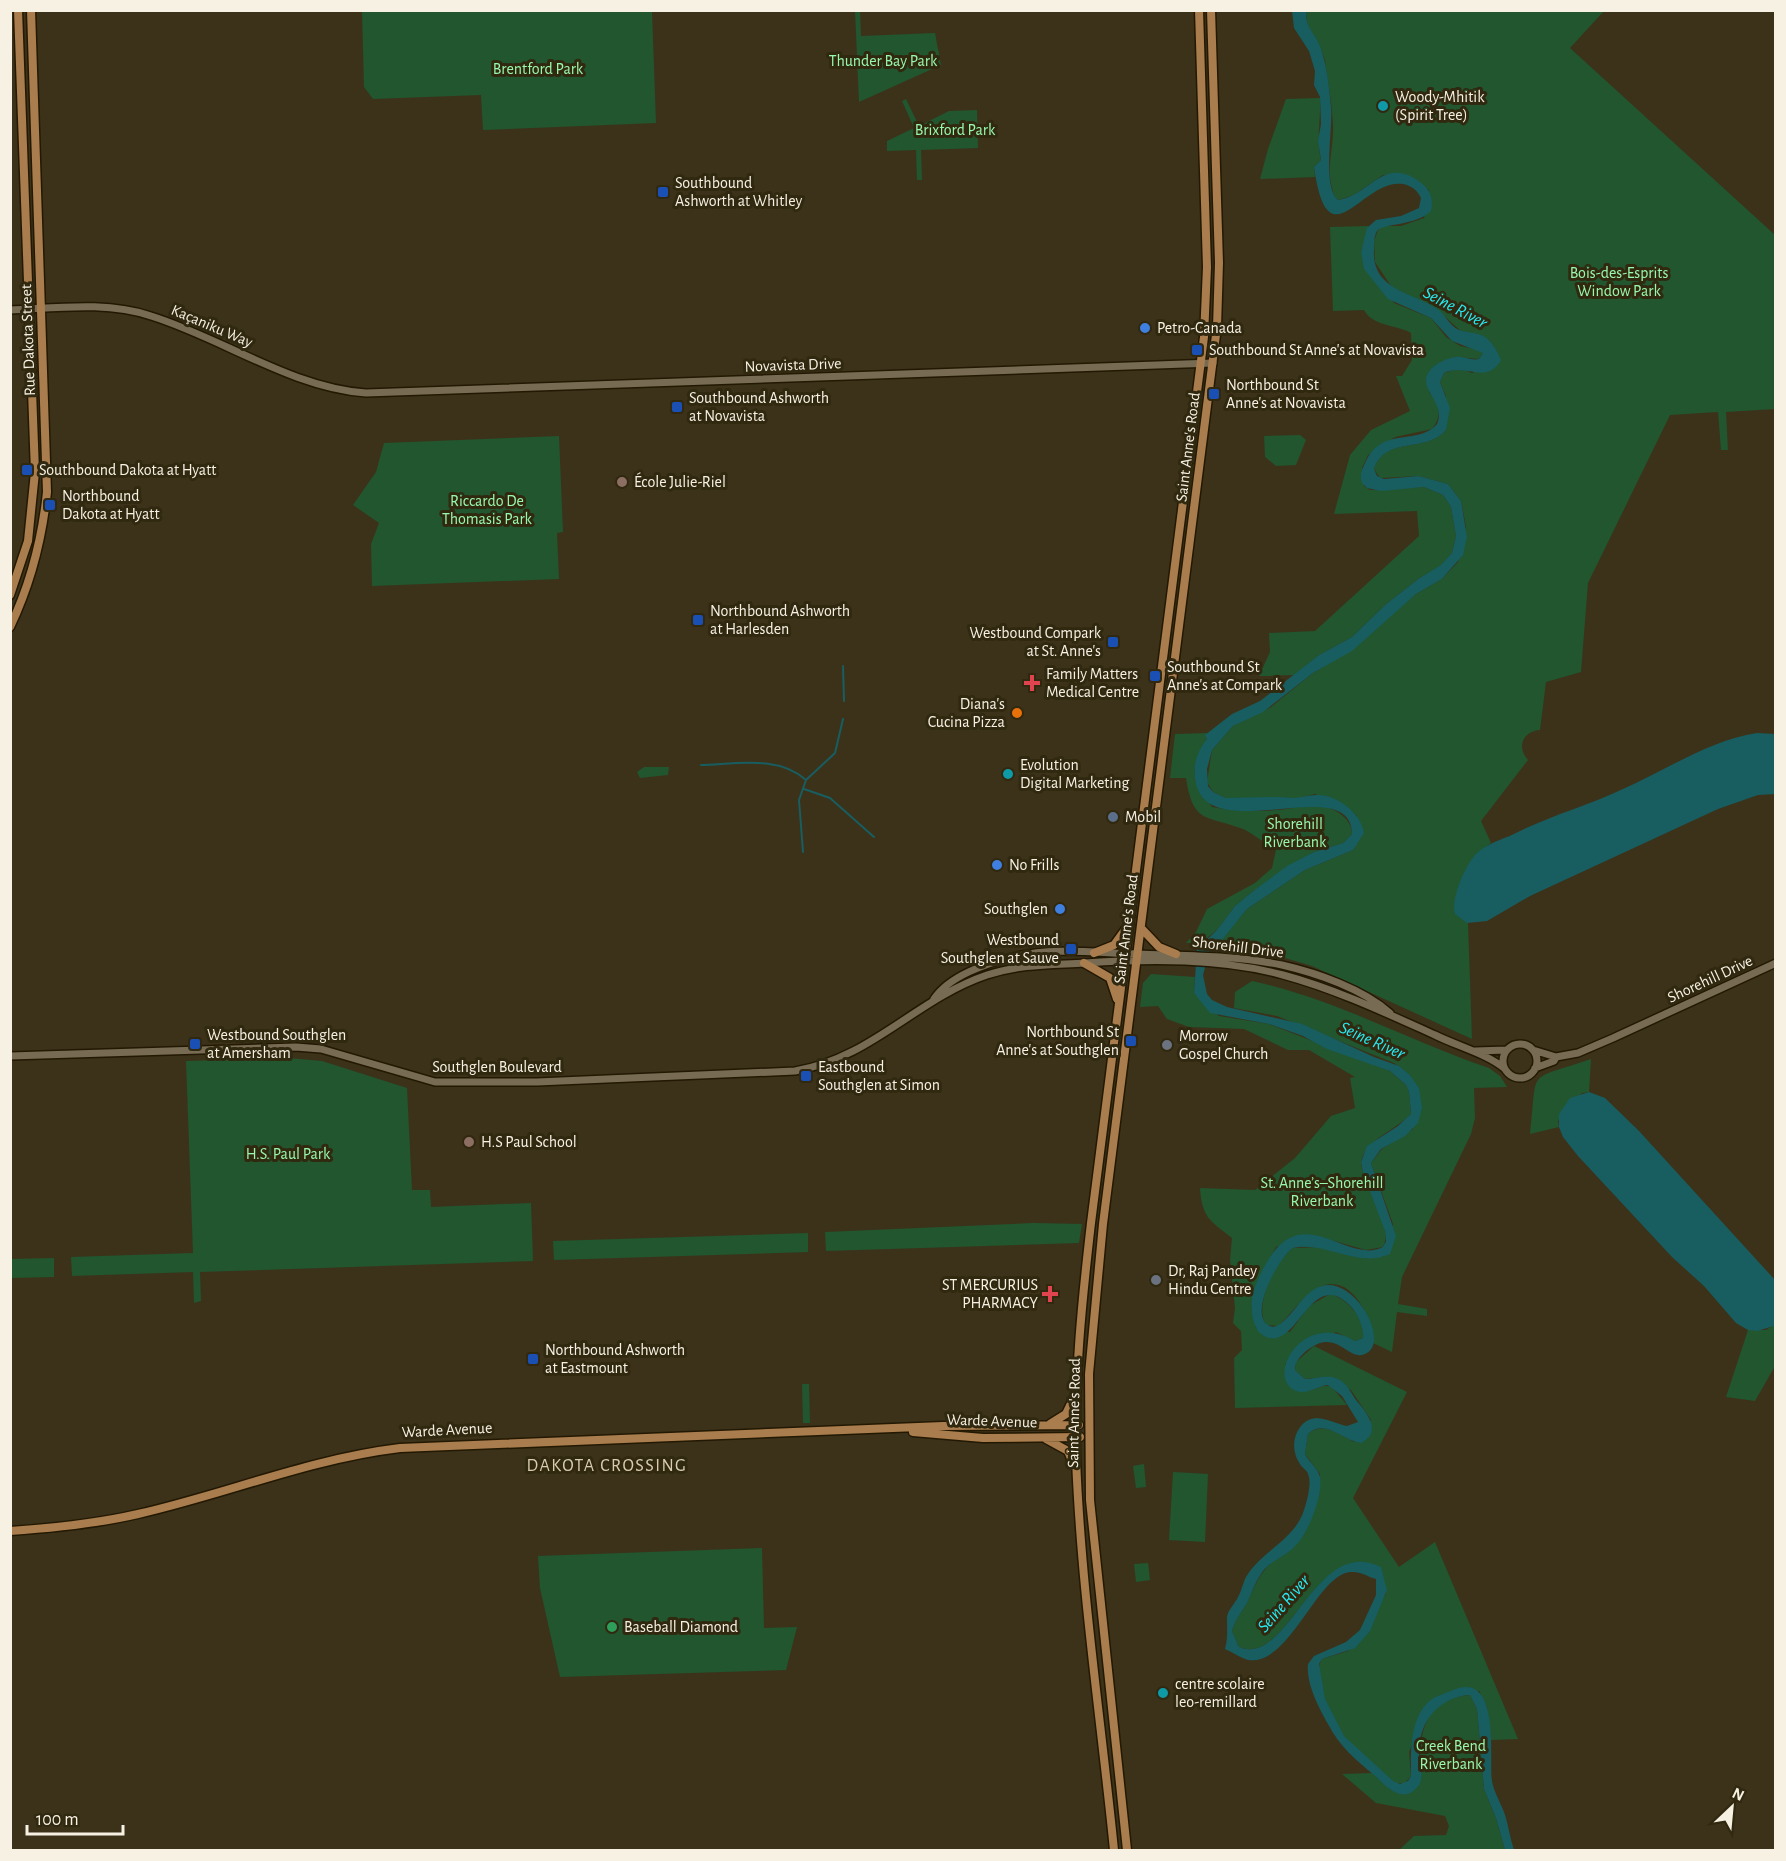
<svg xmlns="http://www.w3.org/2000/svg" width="1786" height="1861" viewBox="0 0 1786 1861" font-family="'Alegreya Sans',sans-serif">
<rect width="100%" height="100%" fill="#3c321a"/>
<!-- green -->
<path fill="#21562f" d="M362,11h290l4,112 -173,7 -2,-35 -108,4 -9,-12z
M855,11h5l1,25 74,-3 6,32 -82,37z
M1307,11h297l-34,37 205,187v174l-49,3 2,38h-7l-3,-38 -48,3 -82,168 -7,89 -35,10 -6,48c-17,1 -24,17 -12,30l-47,61 10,22 -12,9 -11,71 4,116 -160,-73 -44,-13 -52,-8 31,-36 58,-39 48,-20 4,-34 -11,-10 -31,-12 -16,4h-73l-13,-6 -6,-10 5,-32 21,-24 38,-19 42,-34 25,-15 78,-64 26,-15 16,-17 8,-35 -5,-26 -13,-17 -29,-8 -39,2 -6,-9c11,-34 52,-15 72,-39v-34l-6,-14 4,-9 16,-5 12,5 26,-9 -63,-56 -42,-19 -18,-27 -1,-21 4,-11 6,-4h17l23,-8 5,-28 -46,-15 -29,20 -16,5 -3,-3c-11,-27 -1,-45 -2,-72 -1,-21 -5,-43 -8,-64 -3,-16 -23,-34 -18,-50z
M1320,98c1,21 -4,42 1,62l-7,7 1,10 -55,2 8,-30 18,-50z
M906,99l13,27 30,-15 28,-1 1,38 -57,2 1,30h-5l-1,-30 -29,1v-10l27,-13 -12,-27z
M1369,226l-8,26 33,51 37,15 15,19 14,9 21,4 2,3 -4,6 -23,-2 -27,35c10,12 14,24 3,37l-37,8 -27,18 -6,13 2,18 6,4 54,-3 19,8 8,12 5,29 -4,17 -10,12 -24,14 -33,26 -33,32 -33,18 -25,20 -35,1 11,-24 -1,-19 46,-2 104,-95 -2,-25 -83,3 16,-59 21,-25 39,-19 -14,-35h6l10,-16 -1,-27c-14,-8 -39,-7 -47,-23l-31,1 -3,-84z
M1300,435l6,5 -10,25 -20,1 -11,-9 -1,-21z
M559,436l4,96 -6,1 2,46 -187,7 -1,-42 8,-21 -26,-18 23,-33 8,-29z
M1209,733c-15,39 -24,35 3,74 21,4 43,5 65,3 14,-1 33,-7 47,-4 13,4 28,13 28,28l-9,9 -29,9 -62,40 -17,14 -18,24 -16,13h-15l10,-11 11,-23 48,-26 17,-15 4,-18c-11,-6 -22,-16 -33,-21 -36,-14 -50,-4 -57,-51h-16l5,-44z
M644,767h25l-1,8 -28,3 -3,-6z
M1151,974l44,3 -1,16 25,23 50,8 121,47 16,14 3,7 2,22c-15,16 -45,25 -50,48 1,24 34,63 22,85l-17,3 -53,-15 -37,12c-16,30 -28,47 -20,81l34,4 19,-26 21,-12c18,5 35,25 33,44l-8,3 -19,-9 -51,32 27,26 11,-4h8l16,19 -112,3 -1,-50 8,-8 -1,-19 -8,-8 2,-15 -5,-48 2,-22c-23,-18 -30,-21 -32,-50l55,2 40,-32 36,-42 24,-8 -5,-30 5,-1 -46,-27h-21l-44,-21 -55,-2 -22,-8 -9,-13 -18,1 3,-24z
M1252,981c84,18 157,60 237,87l11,8 7,11 -33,1 1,30 -4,16 -69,143 -4,27 29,5v7l-30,-4 -5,40 -19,-9c0,-25 -23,-73 -55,-55 -18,10 -26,26 -40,38l-12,-1c-13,-19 10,-65 27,-77l28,-1 31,9 31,1 10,-33 -22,-61 11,-14 31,-20 -4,-55 -15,-11 -117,-47 -43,-8 1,-16z
M288,1058l34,3 85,27 5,102h18l1,17 100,-4 2,58 -333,11 1,29 -7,2 -1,-31 -121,4 -1,-19 122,-4 -7,-192z
M1591,1059l-2,33 -7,1 -24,28 1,6 -29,7c8,-69 -5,-52 61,-75z
M1033,1223l49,1 -3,19 -253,8 -1,-19z
M808,1233v19l-254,8 -1,-19z
M54,1258v19l-43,1v-19z
M1775,1324v42l-20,35 -29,-4 22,-67h18z
M1314,1346l93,46 -54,106 46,69 36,-25 83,197 -27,1 -4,-33 -8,-16h-28l-18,8 -24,53 2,24 -6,7c-4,0 -6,1 -10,0 -5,-2 -48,-41 -51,-47 -11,-15 -34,-59 -22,-77l26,-8 38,-57 -16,-29c-58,-15 -84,101 -131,82l-7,-16c3,-12 10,-19 15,-29 8,-16 15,-36 33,-45l37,-58 3,-25 -15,-20 3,-20c15,-13 31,0 46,8l17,-22 -20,-30 -27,-13 -19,2 -10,-9 1,-8z
M802,1384h7l1,39h-7z
M1144,1464l2,23 -10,1 -3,-22z
M1173,1472l35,2 -3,68 -36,-2z
M762,1548l2,80 33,-1 -11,43 -226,7 -20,-89 -2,-32z
M1148,1563l2,17 -14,2 -2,-18z
M1470,1695l7,14 7,80 12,29 9,32h-106l15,-14 32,-1 3,-9 -4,-10 -69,-13 -34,-29 30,-1c14,13 31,31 48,10 -1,-40 -2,-84 50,-88z"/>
<!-- water -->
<path fill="#185d60" d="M1292,11h15c-4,12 7,22 12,33 8,19 10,42 12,63 2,23 -9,80 7,93 32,-4 45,-45 82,-18 10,7 14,17 11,29 -15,15 -48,12 -54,20 -3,5 -3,13 -3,18 -3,40 36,43 62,59 9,5 13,18 23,22 8,3 19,2 26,7 8,6 12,14 16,23 -15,26 -35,2 -57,13l-4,9 10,26 -4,22c-20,24 -60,5 -72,39l3,7 7,3 35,-3 29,8 13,17 6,36 -4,18 -21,24 -26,15 -64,57 -39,22 -50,39 -30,14 -21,24 -5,19 1,17 5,6 13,6c22,0 45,-2 67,0 8,0 15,-3 23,-3 21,-1 45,18 48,38l-11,17 -48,20 -58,39 -26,32 -11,8 -7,26 4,19 5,6 15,7 75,17 72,33 25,9 10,8 10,14 3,20 -4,15 -13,13 -24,13 -10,14 25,73 -6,18c-32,15 -64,-13 -97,-6 -15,10 -49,73 -20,79 19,-4 29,-40 54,-42 32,-2 63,59 38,69 -18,8 -28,-28 -59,-3 -6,6 -11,10 -11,19l10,9c10,0 23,-5 33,0 9,4 13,14 18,21 11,13 27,32 5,43 -19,-2 -35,-25 -53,-9l-3,20c4,8 13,14 15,23 3,18 -11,55 -24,68 -10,12 -26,15 -35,29 -6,9 -10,20 -14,29 -6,10 -12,17 -15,28l7,16c50,21 76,-113 142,-80l6,23 -17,41 -15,17 -33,11 -3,5 6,35 19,37 49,45 7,3 8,-3 3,-5c0,-24 -2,-60 21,-77 7,-4 14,-6 21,-9 48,-20 36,66 39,91 2,12 9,22 13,34 4,12 5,24 9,35h-9l-9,-32 -12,-29 -7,-80 -7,-14c-31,2 -52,27 -51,59 1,9 5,23 0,31 -16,22 -34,0 -45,-10 -19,-16 -34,-28 -46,-51 -9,-16 -22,-40 -20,-60l6,-8 32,-14 14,-12 16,-35v-16c-8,-2 -15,-8 -26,-7 -34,4 -60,94 -102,88 -7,-2 -18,-9 -23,-11 3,-11 2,-20 2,-31 0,-6 5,-11 8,-16 6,-8 7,-17 11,-25 16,-27 48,-36 58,-67 3,-9 8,-27 4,-36 -1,-4 -6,-6 -8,-10 -8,-11 -8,-27 1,-38 13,-16 31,-3 46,0l11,-4 -16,-26 -14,-11c-10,1 -18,8 -28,7 -38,-7 -1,-84 55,-51l8,-3c1,-9 -4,-21 -10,-29 -43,-50 -56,51 -92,25 -9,-7 -10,-25 -9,-35 2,-14 10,-29 18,-42 36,-54 78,8 113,-10l3,-6 -1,-10 -22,-58 -2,-11 6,-16 31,-20 13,-12 -2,-22 -3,-7 -16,-14 -63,-22 -24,-13 -34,-12 -59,-11 -16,-20 3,-44 20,-19 18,-24 17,-14 35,-26 27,-14 29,-9 9,-9c-1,-65 -149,18 -157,-56 -2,-14 3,-28 12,-39l-2,-4 27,-21 28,-13 59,-46 33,-18 33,-32 33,-26 23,-14 11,-12 4,-17 -5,-29 -8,-12 -19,-8 -43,4 -14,-3 -5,-5c-3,-8 0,-14 4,-22 17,-35 52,-15 71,-37 10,-23 -23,-35 -6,-55 6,-6 16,-11 25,-12 8,-1 15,4 23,2l4,-6 -31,-12 -21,-23 -43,-19 -24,-30 -3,-17 6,-24 9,-8 25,-4 18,-8 2,-10c-4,-8 -9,-12 -18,-14 -42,-6 -75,82 -89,-17l7,-7 -3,-19 3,-17 -1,-27 -6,-12 1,-14 -6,-20 -15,-23z
M1757,733l18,1v60l-17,1 -40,14 -188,87 -43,25 -20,2 -12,-9c-5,-14 11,-51 22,-61 11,-10 24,-13 37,-19 35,-18 73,-28 109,-45 43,-19 87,-49 134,-56z
M1589,1092l16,6 34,33 136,149 -1,46 -17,5 -9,-1 -12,-7 -32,-37 -32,-29 -94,-101 -15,-19 -4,-10v-13l11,-16z"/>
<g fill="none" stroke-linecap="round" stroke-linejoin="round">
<!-- stream -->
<path stroke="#185d60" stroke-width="2" d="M843,666l1,35
M701,765c35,-1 77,-10 105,15
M804,789l26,9 44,39
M803,852l-4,-52 7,-20 29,-27 8,-34"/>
<defs>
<path id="minor" d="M10,310c47,-2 97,-9 141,6 71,22 141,72 215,77l847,-30
M934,999c15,-23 53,-36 79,-42 39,-10 84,-4 124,-3 49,2 97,1 145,11 35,8 81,24 108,48
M1503 1061a17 17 0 1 1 34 0a17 17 0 1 1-34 0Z
M1533,1050l23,7
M1475,1051l32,-1
M10,1056l286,-9 25,2 114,33h102l258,-11c77,-13 121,-72 192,-96 33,-11 65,-10 98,-12 65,-4 135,-5 198,12 52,14 103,38 152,60 22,11 50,18 69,33
M1535,1068l19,-7 2,-4 22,-4 35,-15 163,-75"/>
<path id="major" d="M10,595l18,-54 7,-69 -17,-462
M10,627c21,-44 32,-87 37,-135l-16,-482
M1141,928l18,19 17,7
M1094,953l20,-8 13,-18
M1084,963l26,15 7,21
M1050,1424l16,-10 8,-17
M913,1432l70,6 97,-1
M1046,1439l22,12 6,15
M10,1531c44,-3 85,-7 128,-17 88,-20 171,-55 262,-66l543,-22 136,-1
M1114,1850c-13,-130 -33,-261 -38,-392 -2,-80 6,-157 15,-235l113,-886 3,-70 -8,-257
M1127,1850l-37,-350 -1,-126 14,-150 114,-897 2,-64 -8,-253"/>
</defs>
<!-- minor casing -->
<use href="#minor" stroke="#231903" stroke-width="10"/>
<!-- major casing -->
<use href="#major" stroke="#231903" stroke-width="11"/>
<!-- minor -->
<use href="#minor" stroke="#776c53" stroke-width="7"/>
<!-- major -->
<use href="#major" stroke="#a97d4d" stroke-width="8"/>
</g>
<!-- markers -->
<g fill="#0f9aa8" stroke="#312810" stroke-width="2">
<circle cx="1383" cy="106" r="6"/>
<circle cx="1008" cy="774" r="6"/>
<circle cx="1163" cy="1693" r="6"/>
</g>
<g fill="#1a4fb4" stroke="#312810" stroke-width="2">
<rect x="657" y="186" width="12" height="12" rx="3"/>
<rect x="1191" y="344" width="12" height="12" rx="3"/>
<rect x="1208" y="388" width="12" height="12" rx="3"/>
<rect x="671" y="401" width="12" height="12" rx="3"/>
<rect x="21" y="464" width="12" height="12" rx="3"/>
<rect x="44" y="499" width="12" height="12" rx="3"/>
<rect x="692" y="614" width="12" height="12" rx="3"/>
<rect x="1107" y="636" width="12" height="12" rx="3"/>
<rect x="1149" y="670" width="12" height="12" rx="3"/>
<rect x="1065" y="943" width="12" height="12" rx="3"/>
<rect x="1125" y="1035" width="12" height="12" rx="3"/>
<rect x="189" y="1038" width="12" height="12" rx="3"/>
<rect x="800" y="1070" width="12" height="12" rx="3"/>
<rect x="527" y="1353" width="12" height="12" rx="3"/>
</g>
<g fill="#3f7fe0" stroke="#312810" stroke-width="2">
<circle cx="1145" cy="328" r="6"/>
<circle cx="997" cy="865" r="6"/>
<circle cx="1060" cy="909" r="6"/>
</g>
<g fill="#8d6e63" stroke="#312810" stroke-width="2">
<circle cx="622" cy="482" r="6"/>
<circle cx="469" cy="1142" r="6"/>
</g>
<g fill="#e0444e" stroke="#312810" stroke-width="2">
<path d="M1029 674h6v6h6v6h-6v6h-6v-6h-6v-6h6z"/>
<path d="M1047 1285h6v6h6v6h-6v6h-6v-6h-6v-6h6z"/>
</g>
<circle fill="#e8710a" stroke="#312810" stroke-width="2" cx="1017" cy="713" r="6"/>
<circle fill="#5c6f8a" stroke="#312810" stroke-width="2" cx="1113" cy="817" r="6"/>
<g fill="#6b7280" stroke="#312810" stroke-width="2">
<circle cx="1167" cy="1045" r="6"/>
<circle cx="1156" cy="1280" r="6"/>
</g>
<circle fill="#2e9e5b" stroke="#312810" stroke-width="2" cx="612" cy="1627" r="6"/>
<g text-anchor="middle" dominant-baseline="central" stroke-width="6" stroke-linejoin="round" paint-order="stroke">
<!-- park labels -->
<g font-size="16" fill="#97f9ac" stroke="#312810">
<text x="883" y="61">Thunder Bay Park</text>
<text x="538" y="69">Brentford Park</text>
<text x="955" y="130">Brixford Park</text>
<text x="1619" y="273">Bois-des-Esprits<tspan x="1619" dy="18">Window Park</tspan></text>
<text x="487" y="501">Riccardo De<tspan x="487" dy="18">Thomasis Park</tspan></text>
<text x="1295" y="824">Shorehill<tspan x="1295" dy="18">Riverbank</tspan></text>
<text x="288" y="1154">H.S. Paul Park</text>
<text x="1322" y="1183">St. Anne’s–Shorehill<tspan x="1322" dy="18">Riverbank</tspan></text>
<text x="1451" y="1746">Creek Bend<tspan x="1451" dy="18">Riverbank</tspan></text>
</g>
<!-- poi labels -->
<g font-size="16" fill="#f7f1e3" stroke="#312810" text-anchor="start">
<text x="1395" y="97">Woody-Mhitik<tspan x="1395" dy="18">(Spirit Tree)</tspan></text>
<text x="675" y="183">Southbound<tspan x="675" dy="18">Ashworth at Whitley</tspan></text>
<text x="1157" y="328">Petro-Canada</text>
<text x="1209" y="350">Southbound St Anne's at Novavista</text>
<text x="1226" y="385">Northbound St<tspan x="1226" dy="18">Anne's at Novavista</tspan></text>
<text x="689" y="398">Southbound Ashworth<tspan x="689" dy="18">at Novavista</tspan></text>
<text x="39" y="470">Southbound Dakota at Hyatt</text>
<text x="634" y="482">École Julie-Riel</text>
<text x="62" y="496">Northbound<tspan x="62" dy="18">Dakota at Hyatt</tspan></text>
<text x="710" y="611">Northbound Ashworth<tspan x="710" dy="18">at Harlesden</tspan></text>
<text x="1101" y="633" text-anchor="end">Westbound Compark<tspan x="1101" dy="18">at St. Anne's</tspan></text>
<text x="1167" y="667">Southbound St<tspan x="1167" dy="18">Anne's at Compark</tspan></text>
<text x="1046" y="674">Family Matters<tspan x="1046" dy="18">Medical Centre</tspan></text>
<text x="1005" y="704" text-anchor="end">Diana's<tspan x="1005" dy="18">Cucina Pizza</tspan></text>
<text x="1020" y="765">Evolution<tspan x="1020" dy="18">Digital Marketing</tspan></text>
<text x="1125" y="817">Mobil</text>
<text x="1009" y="865">No Frills</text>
<text x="1048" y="909" text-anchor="end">Southglen</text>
<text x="1059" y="940" text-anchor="end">Westbound<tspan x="1059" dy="18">Southglen at Sauve</tspan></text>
<text x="1119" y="1032" text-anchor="end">Northbound St<tspan x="1119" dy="18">Anne's at Southglen</tspan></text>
<text x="207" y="1035">Westbound Southglen<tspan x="207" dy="18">at Amersham</tspan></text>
<text x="1179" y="1036">Morrow<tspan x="1179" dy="18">Gospel Church</tspan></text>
<text x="818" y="1067">Eastbound<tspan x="818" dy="18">Southglen at Simon</tspan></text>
<text x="481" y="1142">H.S Paul School</text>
<text x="1168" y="1271">Dr, Raj Pandey<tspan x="1168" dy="18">Hindu Centre</tspan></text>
<text x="1038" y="1285" text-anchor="end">ST MERCURIUS<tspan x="1038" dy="18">PHARMACY</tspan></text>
<text x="545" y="1350">Northbound Ashworth<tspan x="545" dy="18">at Eastmount</tspan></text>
<text x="624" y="1627">Baseball Diamond</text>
<text x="1175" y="1684">centre scolaire<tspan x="1175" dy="18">leo-remillard</tspan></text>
</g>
<!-- street labels -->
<g font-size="16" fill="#f7f1e3" stroke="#312810">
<text transform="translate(212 326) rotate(23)">Kaçaniku Way</text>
<text transform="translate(28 340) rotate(-92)">Rue Dakota Street</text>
<text transform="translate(793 365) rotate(-2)">Novavista Drive</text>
<text transform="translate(1188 447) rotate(-83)">Saint Anne's Road</text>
<text transform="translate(1126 929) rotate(-83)">Saint Anne's Road</text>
<text transform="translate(1238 947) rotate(7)">Shorehill Drive</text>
<text transform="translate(1710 979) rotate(-25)">Shorehill Drive</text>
<text x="497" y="1067">Southglen Boulevard</text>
<text transform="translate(1074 1413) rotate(-89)">Saint Anne's Road</text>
<text transform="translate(992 1421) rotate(2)">Warde Avenue</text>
<text transform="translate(447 1430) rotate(-3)">Warde Avenue</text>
</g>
<!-- water labels -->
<g font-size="18" font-style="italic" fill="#27eaf1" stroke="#312810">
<text transform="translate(1455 308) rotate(28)">Seine River</text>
<text transform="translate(1372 1041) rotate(24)">Seine River</text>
<text transform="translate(1284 1604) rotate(-49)">Seine River</text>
</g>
<!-- neighbourhood labels -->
<g font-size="18" letter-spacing="1.5" fill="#d9cdb1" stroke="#312810">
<text x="607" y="1466">DAKOTA CROSSING</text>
</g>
</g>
<!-- border -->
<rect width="1786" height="1861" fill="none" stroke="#f7f1e3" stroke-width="24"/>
<!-- north arrow -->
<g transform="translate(1732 1807) rotate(26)" stroke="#312810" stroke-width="4.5" paint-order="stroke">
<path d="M0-4.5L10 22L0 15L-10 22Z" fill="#f7f1e3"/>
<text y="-9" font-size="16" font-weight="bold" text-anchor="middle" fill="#f7f1e3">N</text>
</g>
<!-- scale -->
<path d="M27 1825v9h96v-9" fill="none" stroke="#f7f1e3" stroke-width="3"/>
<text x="36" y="1825" font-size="18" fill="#f7f1e3" stroke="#312810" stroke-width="4.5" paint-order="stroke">100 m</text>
</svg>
